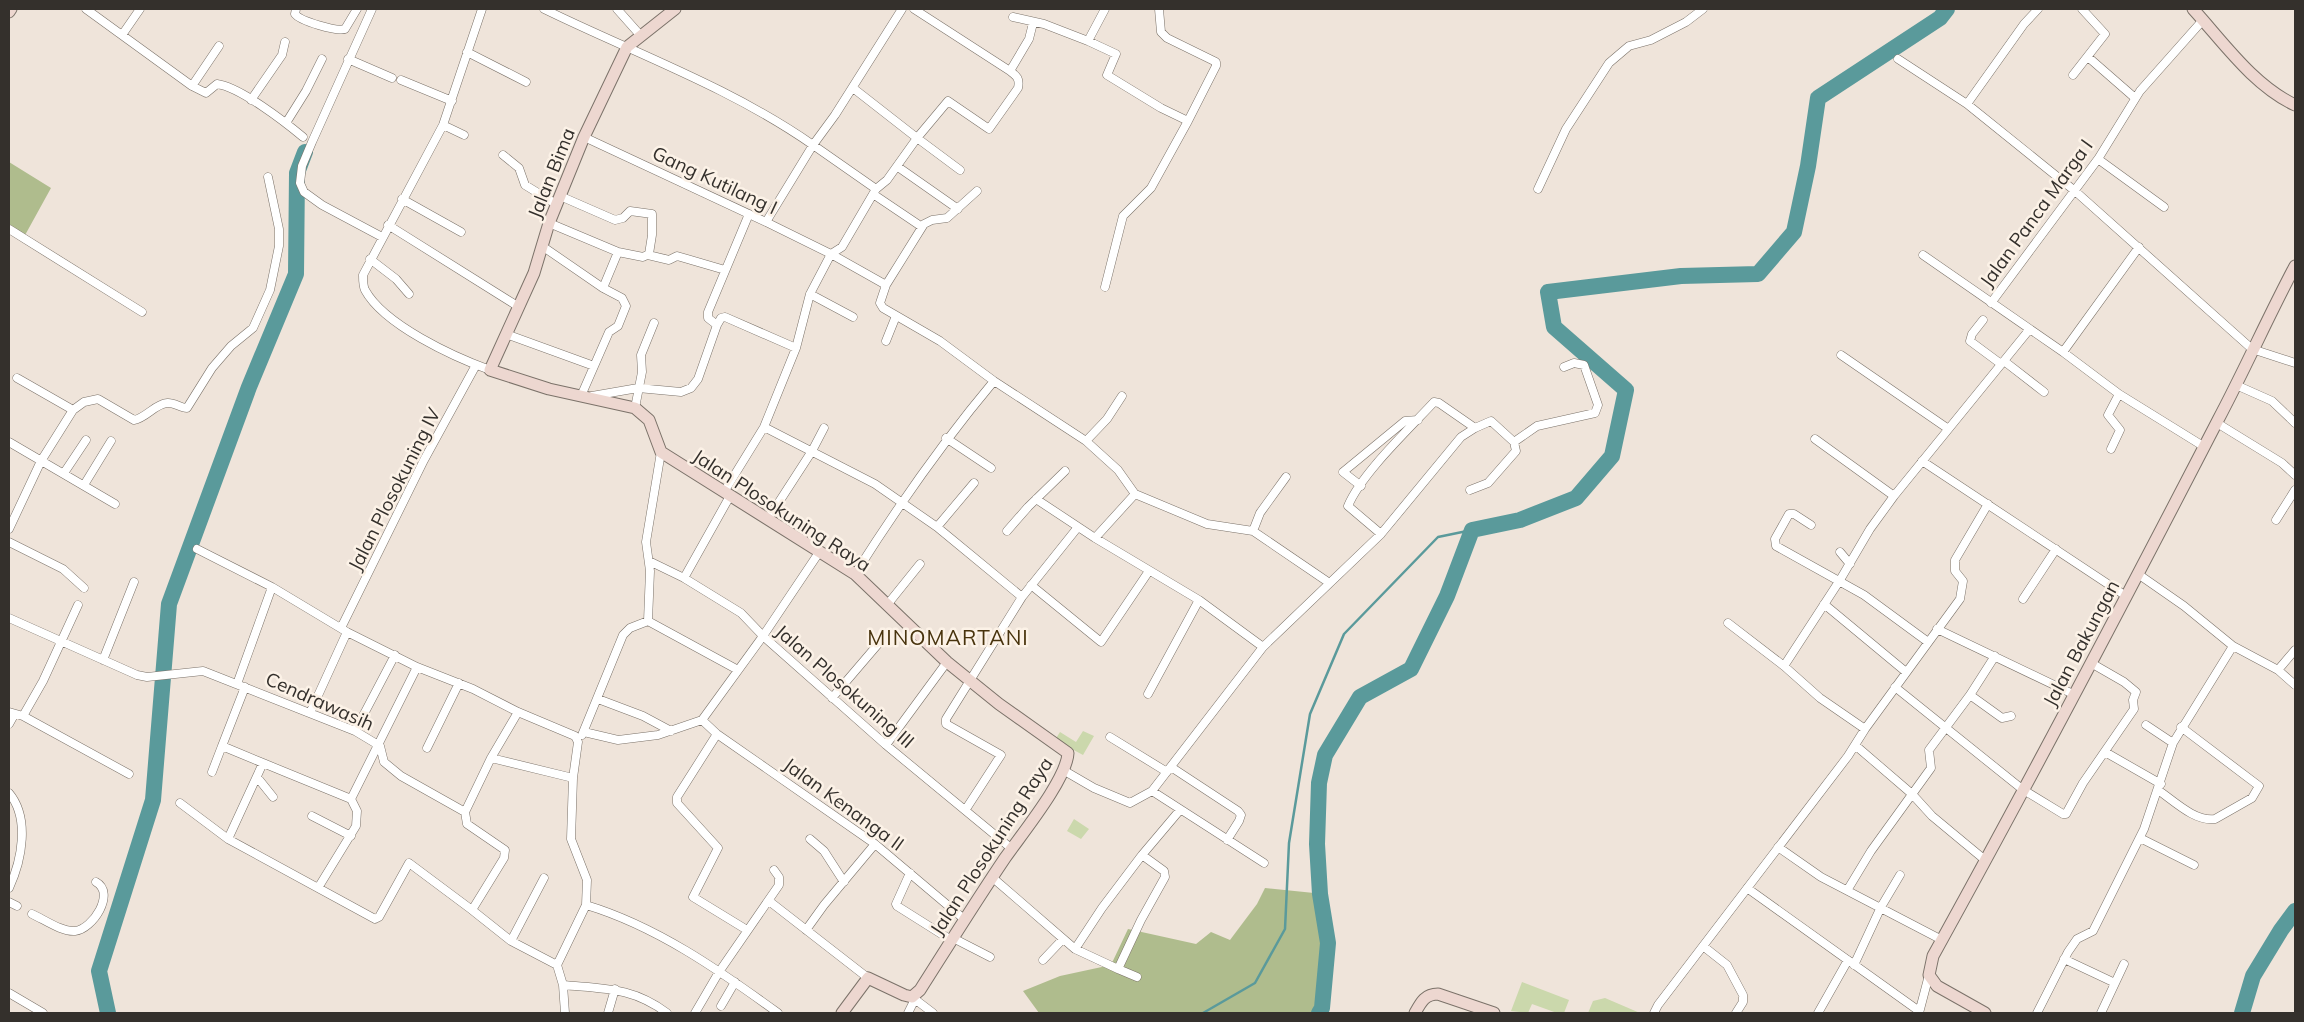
<svg xmlns="http://www.w3.org/2000/svg" width="2304" height="1022" viewBox="0 0 2304 1022" font-family="Mulish,sans-serif">
<rect width="100%" height="100%" fill="#efe4da"/>
<!-- green -->
<path fill="#cbd8ac" d="M1083,731l11,5 -11,19 -28,-15 5,-8 16,10z
M1074,819l15,10 -8,10 -14,-8z
M1522,982l47,18 -5,13h-7l-25,-9 -4,9 -17,-2z
M1605,998l35,15h-52l5,-12z"/>
<!-- forest -->
<path fill="#afbc8d" d="M9,162l42,26 -27,49 -15,-9z
M1265,888l49,5 7,48 -5,66 -4,6h-273l-16,-22 37,-15 51,-11 17,-36 68,15 15,-12 19,8 27,-36z"/>
<g fill="none" stroke-linecap="round" stroke-linejoin="round">
<!-- stream -->
<path stroke="#5a9a9b" stroke-width="2.5" d="M1203,1013l52,-30 30,-54 4,-86 21,-129 34,-80 94,-97 34,-7"/>
<!-- river -->
<path stroke="#5a9a9b" stroke-width="16" d="M108,1013l-9,-42 54,-171 16,-196 80,-217 47,-113 1,-101 8,-21
M1319,1013l3,-5 6,-65 -8,-49 -3,-50 2,-61 6,-28 35,-58 51,-28 36,-73 25,-66 48,-10 56,-22 36,-42 14,-66 -72,-63 -6,-35 133,-16 77,-2 36,-42 14,-66 10,-68 122,-80 7,-9
M2242,1013l11,-37 28,-46 14,-19"/>
<defs>
<path id="street" d="M86,9l106,77 14,7 11,-9c23,3 68,38 86,53
M296,9l-1,5c5,7 42,18 50,15l12,-20
M372,9l-60,133 -10,24 -2,17 4,9 18,13 60,32
M482,9l-39,116 -80,150c0,5 0,11 2,15 19,35 89,67 125,80
M544,9c90,44 186,78 269,136l22,-30 67,-106
M617,9l24,27
M914,9l96,62c7,5 10,8 8,17l-29,41 -41,-28 -31,37 43,32
M1105,9l-17,32 28,13 -9,21 54,33 27,13 28,-55v-4l-49,-24 -6,-6 -2,-23
M1013,17l31,7 44,17
M122,35l18,-26
M467,52l59,30
M2088,57l47,41
M348,59l44,19
M1898,59l69,45 108,87 177,158 43,14
M1010,71l19,-32 4,-16
M2073,75l32,-41 -23,-25
M401,80l51,21
M192,86l27,-40
M853,88l64,50 -30,42 -11,9
M251,100l31,-45 3,-13
M1967,104l57,-80 14,-15
M286,123l20,-32 16,-32
M443,125l21,10
M584,137l182,85 65,32 55,31 -6,18 3,5 57,33 54,40 92,60 32,29 17,24 72,30 46,7 75,51
M503,155l16,13 6,17 31,19
M2098,159l66,48
M898,167l60,42
M1538,189l28,-60 43,-66 20,-17 22,-6 35,-18 17,-13
M873,194l49,33
M402,199l59,33
M549,223l69,29 25,5 6,-3 3,-19v-21l-22,-3 -7,7 -8,2 -55,-24
M388,225l131,82
M9,229l133,83
M542,246l61,42
M648,255l21,5 8,-4 48,14
M1923,255l140,97 56,42 84,52
M370,259l26,20 13,15
M886,285l38,-61 8,-4 15,-2 30,-27
M1105,287l18,-71 28,-28 37,-67
M810,294l43,23
M1991,303l107,-144 42,-68 63,-71
M1983,320l-11,14 -2,7 31,23
M717,325l4,-7 4,-1 71,31
M506,334l88,32
M886,341l10,-25
M2063,352l76,-105
M1841,355l106,73
M2004,361l40,31
M17,378l56,32
M2236,385l36,16 23,22
M581,396l28,-64 9,-6 8,-20 -4,-8 -19,-10 15,-36
M592,396l46,-8 43,4 10,-4 7,-9 19,-54 -9,-7v-6l41,-98
M635,408l7,-36 -1,-17 13,-32
M2217,423l65,40 13,12
M764,427l111,57 62,43 85,70
M946,438l45,30
M1815,439l79,57
M1086,441l21,-22 15,-23
M9,442l106,62
M2111,449l9,-19 -12,-15 11,-21
M1922,461l204,135
M64,473l22,-33
M84,485l27,-44
M1361,486l-18,-14 62,-51 13,-1
M1470,490l18,-7 28,-32 -2,-9
M724,492l40,-65 32,-79 14,-54 21,-40 11,-7 34,-58 -63,-44 -47,77
M1036,499l59,39 104,62 64,47
M768,519l44,-68 12,-23
M2276,520l19,-30
M1811,525l-17,-11h-5l-14,25 1,7 88,49 64,47
M937,527l37,-44
M9,529l32,-68 32,-51 11,-8 14,-3 36,21c12,-2 21,-16 33,-17 7,-1 13,5 20,5l25,-40 19,-22 22,-18 17,-38 9,-44v-17l-11,-52
M1007,531l21,-24 37,-36
M1253,531l7,-18 26,-36
M1381,534l-33,-28c13,-32 61,-77 86,-104l5,1 36,25
M1095,538l40,-44
M9,542l54,27 21,19
M197,549l75,38
M1840,552l10,12
M649,561l35,17 57,35 22,23 123,109 126,104
M855,574c43,-68 87,-131 139,-193
M2138,574l46,32 49,40 45,24 17,-20
M684,578l46,-82
M1031,585l70,57 48,-71
M2023,599l33,-50
M1824,604l82,68
M887,605l33,-41
M9,618l128,57 10,2 56,-6 152,60 25,15 4,16 17,14 64,36 2,12 38,26 -1,8 -32,52 39,31 46,24
M648,621l90,49
M1728,623l56,43 36,32 45,31
M341,628l83,-168 52,-95
M1937,629l138,66
M103,660l31,-78
M1784,666l56,-86 30,-51 24,-33 135,-166
M2278,670l17,15
M237,684l35,-97 75,45 70,35 56,22 45,23 57,24 3,6 -5,36 -2,61 16,41 -1,25 -29,60 6,20 2,28
M245,687l-23,59 41,17
M1895,687l127,102 41,25h3l17,-31 51,-74 -1,-9 3,-8 -12,-10 -33,-19
M1148,694l51,-94
M1970,695l32,23 9,-2
M832,698l53,-62
M598,699l45,17 28,15
M9,712l14,4 106,58
M310,713l37,-81
M23,716l20,-35 35,-76
M702,720l15,14 158,110 89,75
M9,724l5,-9
M2146,725l27,18
M355,731l40,-76
M584,732l34,8 40,-5 44,-15 61,-84 57,-85
M717,734l-40,63v6l41,45 -25,49 54,33
M582,735l41,-100 7,-7 18,-7 2,-50 -4,-29 15,-90
M1110,737l57,35
M886,745l61,-83
M1855,745l57,49 20,22 53,44
M427,748l32,-65
M2105,752l56,32
M491,758l82,20
M1171,767l67,44 3,4 -2,6 -12,19
M1063,770l31,18 36,15 22,-12 111,-144 118,-113 80,-97 14,-9 16,-7 23,21 23,-16 58,-13 3,-8 -14,-40 -10,-2 -10,4
M212,772l10,-26
M257,777l16,20
M2158,790c16,11 37,32 57,29l37,-21 7,-12 -78,-59
M1152,791l112,72
M9,793c21,25 13,67 0,95
M180,803l48,36 147,80 4,-2 30,-54 63,47
M966,809l35,-54 -55,-31v-5l76,-122 56,-70
M465,812l26,-54 27,-46
M312,816l39,20
M2140,838l54,27
M228,839l35,-76 88,36 66,-132
M810,839l14,12 20,31
M1778,847l43,30 121,63
M910,873l-14,31 1,2 54,34
M993,878l82,71 43,20 23,-49 24,-43 -1,-6 -22,-16 38,-45
M318,888l38,-62 1,-15 -6,-12
M1747,888l172,123
M1848,889l23,-38 60,-83 -2,-18 41,-55 25,-39
M769,901l99,77
M9,902l8,4
M586,905c70,21 133,65 192,108
M32,914c13,6 30,18 43,17 18,-2 41,-38 21,-49
M806,930l18,-25 51,-61
M953,938l37,19
M511,941l33,-63
M1703,946l24,19 16,30v7l-7,11
M1075,949l27,-41 40,-53
M2064,959l51,24
M1043,960l19,-20
M1854,965l27,-58 19,-32
M1118,969l19,8
M563,985c41,4 69,2 104,28
M9,993l34,20
M912,997l21,16
M721,1006l14,-24
M608,1013l7,-24
M695,1013l24,-41 60,-87v-8l-5,-7
M908,1013l7,-14
M1654,1013l4,-8 190,-249 17,-27 95,-130 3,-18 -8,-10v-11l33,-56
M1818,1013l30,-53
M1919,1013l10,-38
M2037,1013l31,-61 9,-13 16,-8 51,-102 29,-86 60,-97
M2101,1013l23,-49"/>
<path id="secondary" d="M675,9l-48,38 -43,90 -35,86 -15,50 -44,97 59,19 86,19 14,12 12,32 194,122 92,88 52,42 69,49c-1,26 -47,82 -63,105 -29,43 -57,88 -85,132l-8,7 -8,-2 -36,-17 -26,35
M2193,9c31,34 60,76 102,96
M9,12l2,-3
M1415,1013c6,-11 10,-19 23,-19l56,19
M1985,1013l-48,-27 -8,-11 4,-19c98,-177 192,-356 285,-536 27,-51 50,-103 77,-154"/>
</defs>
<!-- street casing -->
<use href="#street" stroke="#7b7269" stroke-width="9"/>
<!-- secondary casing -->
<use href="#secondary" stroke="#7b7269" stroke-width="13"/>
<!-- street -->
<use href="#street" stroke="#fff" stroke-width="8"/>
<!-- secondary -->
<use href="#secondary" stroke="#edd7d0" stroke-width="11"/>
</g>
<g text-anchor="middle" dominant-baseline="central" stroke-width="5" stroke-linejoin="round" paint-order="stroke">
<!-- street labels -->
<g font-size="19" fill="#34302c" stroke="#fcf2e7">
<text transform="translate(551 173) rotate(-68)">Jalan Bima</text>
<text transform="translate(715 180) rotate(25)">Gang Kutilang I</text>
<text transform="translate(2036 213) rotate(-54)">Jalan Panca Marga I</text>
<text transform="translate(394 489) rotate(-63)">Jalan Plosokuning IV</text>
<text transform="translate(782 510) rotate(33)">Jalan Plosokuning Raya</text>
<text transform="translate(2081 643) rotate(-62)">Jalan Bakungan</text>
<text transform="translate(845 686) rotate(41)">Jalan Plosokuning III</text>
<text transform="translate(320 701) rotate(24)">Cendrawasih</text>
<text transform="translate(844 804) rotate(36)">Jalan Kenanga II</text>
<text transform="translate(991 846) rotate(-57)">Jalan Plosokuning Raya</text>
</g>
<!-- quarter labels -->
<g font-size="21" letter-spacing="1" fill="#48330d" stroke="#fcf2e7">
<text x="948" y="637">MINOMARTANI</text>
</g>
</g>
<!-- border -->
<rect width="2304" height="1022" fill="none" stroke="#34302c" stroke-width="20"/>
</svg>
